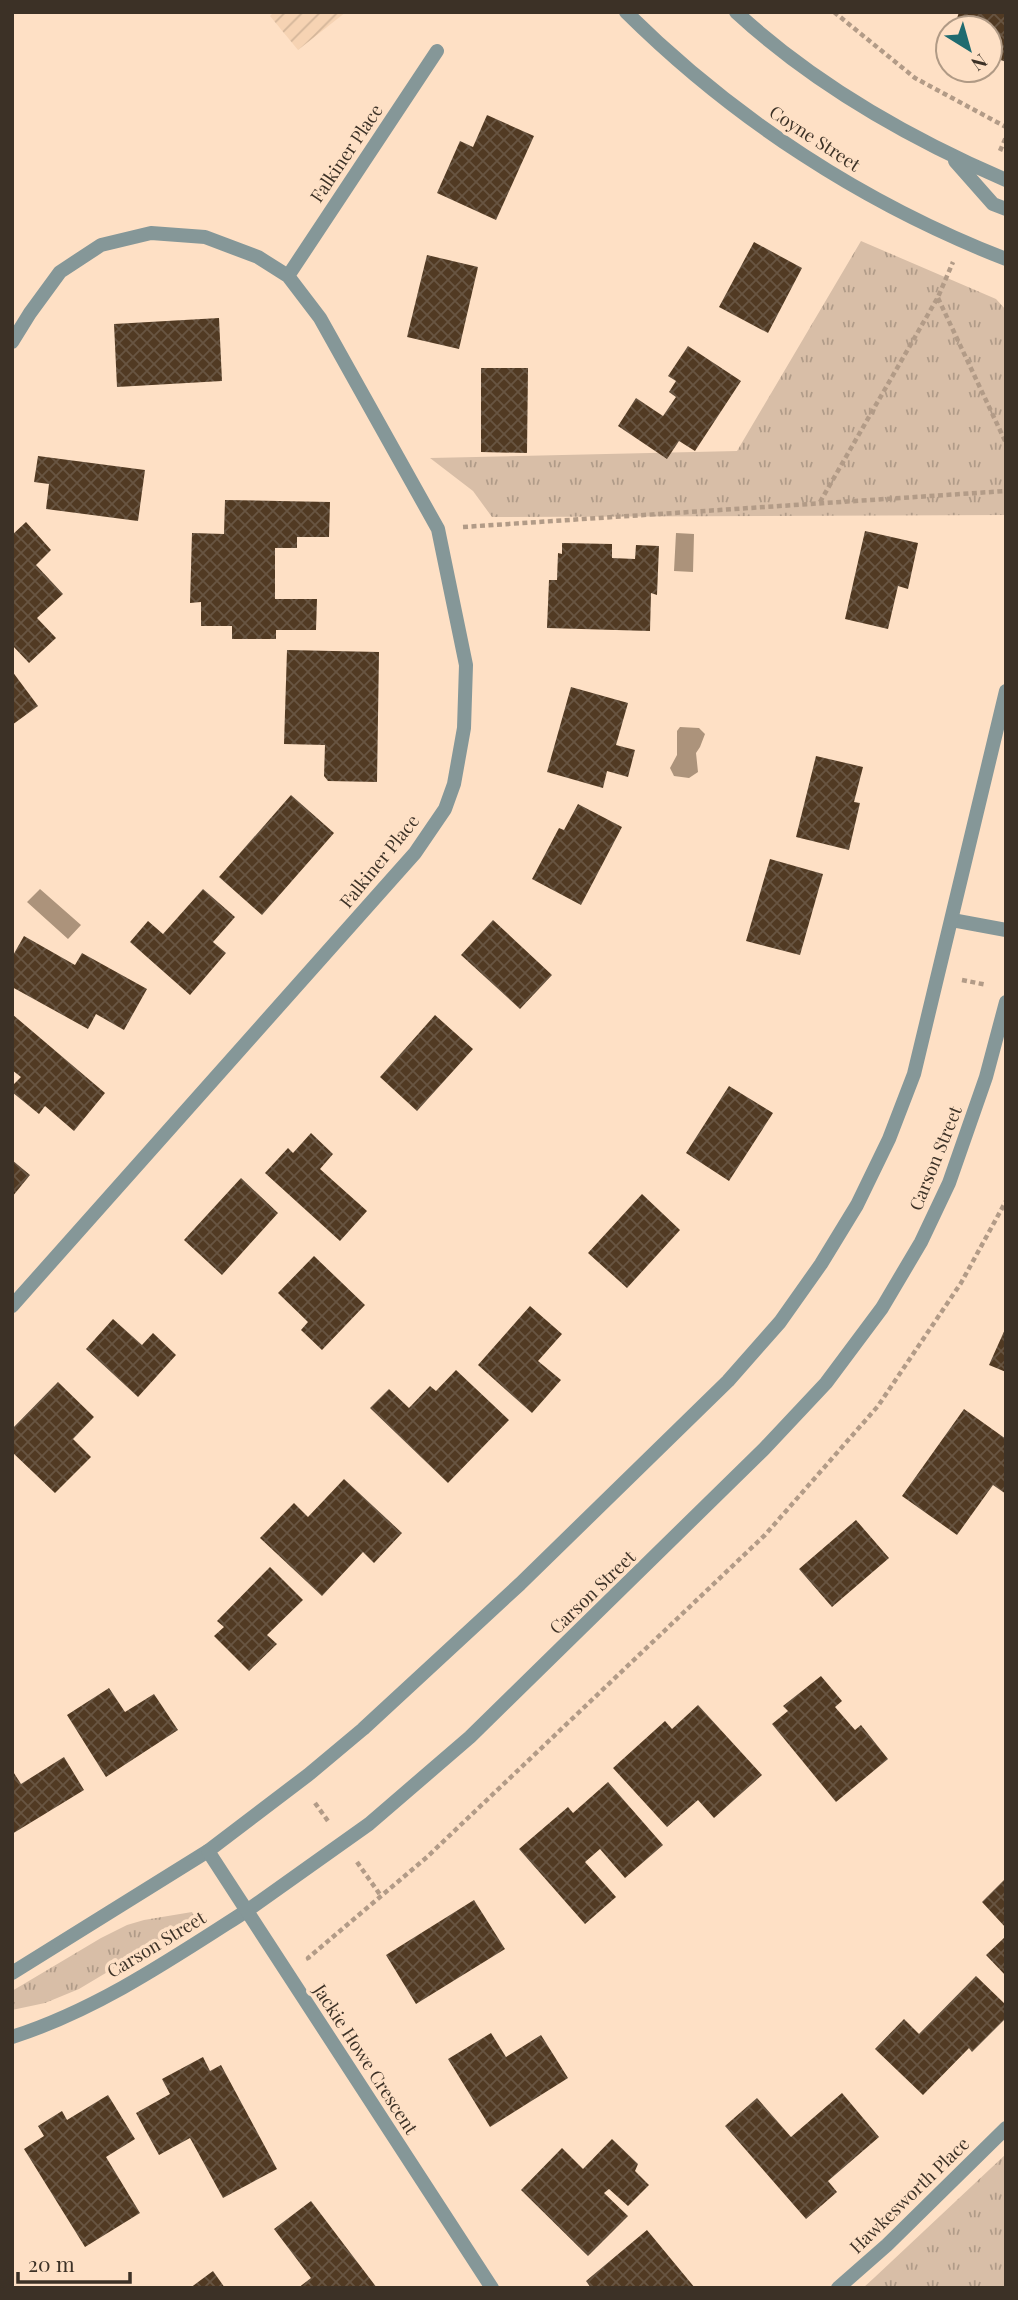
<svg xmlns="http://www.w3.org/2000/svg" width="1018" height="2300" viewBox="0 0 1018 2300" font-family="'Playfair Display',serif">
<defs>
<pattern id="industrial-furrows" width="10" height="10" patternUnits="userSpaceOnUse" patternTransform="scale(1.75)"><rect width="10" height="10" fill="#f6d3b3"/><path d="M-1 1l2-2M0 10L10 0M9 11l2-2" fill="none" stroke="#d4b69a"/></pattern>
<pattern id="grass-tufts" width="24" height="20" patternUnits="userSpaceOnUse" patternTransform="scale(1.75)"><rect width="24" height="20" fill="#d8bea7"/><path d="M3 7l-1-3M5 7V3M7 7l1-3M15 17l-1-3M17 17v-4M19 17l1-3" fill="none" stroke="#b09b88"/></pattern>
<pattern id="building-cross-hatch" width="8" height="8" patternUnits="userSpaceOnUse" patternTransform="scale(1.75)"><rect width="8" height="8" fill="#513a23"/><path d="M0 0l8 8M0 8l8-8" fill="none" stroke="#685542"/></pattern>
</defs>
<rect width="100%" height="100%" fill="#fee0c5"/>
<!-- industrial -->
<path fill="url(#industrial-furrows)" d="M274,12h72l-48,38 -28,-34z"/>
<!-- grass -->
<path fill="url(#grass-tufts)" d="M861,241l135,58 10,11v205l-514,2 -19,-26 -43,-33 307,-7z
M192,1912l4,7 -117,70 -34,14 -33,7v-19l89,-53 26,-13 17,-5z
M1006,2154v134h-143l12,-11z"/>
<!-- water -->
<path fill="#ac937b" d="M676,533l18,1 -1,38 -19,-1z
M680,727l19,1 6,6 -5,13 -4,6 2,19 -9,6 -15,-2 -4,-8 7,-13v-24z
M40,889l41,36 -13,14 -41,-37z"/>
<!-- building -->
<path fill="url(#building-cross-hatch)" d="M959,12h47v50l-16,-6v-28h-36z
M487,115l47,21 -38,84 -59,-27 23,-52 13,6z
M754,242l48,26 -34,65 -49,-26z
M427,255l51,12 -19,82 -52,-12z
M219,318l3,63 -105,6 -3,-63z
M688,346l53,35 -46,70 -16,-10 -12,18 -49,-33 18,-28 27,18 13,-19 -7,-5 7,-11 -8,-5z
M481,368h47l-1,85 -46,-1z
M38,456l107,14 -7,51 -92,-12 3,-25 -15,-2z
M225,500l105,2 -1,35h-32v11h-22v51h42l-1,31h-40v9h-44v-13h-31v-24l-11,1 2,-70 32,1z
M26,522l25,28 -15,15 27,29 -26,24 19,20 -27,25 -17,-18v-110z
M865,531l53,12 -10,46 -10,-3 -10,43 -43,-10z
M562,543l50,1v14l23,1 1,-14 23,1 -2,49 -6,-2 -1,38 -103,-3 2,-48h8l1,-27 4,1z
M287,650l92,2 -2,130 -49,-1 -4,-5 1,-31 -41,-1z
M12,671l26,35 -26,19z
M571,687l57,16 -12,42 19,5 -7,27 -21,-6 -4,17 -56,-16z
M816,756l47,11 -9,35 6,1 -11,47 -53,-13z
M291,795l43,38 -72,82 -43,-38z
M578,804l44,23 -41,78 -49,-26 27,-51 5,2z
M770,859l53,15 -23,81 -54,-14z
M203,889l32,28 -22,25 13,11 -36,42 -60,-53 18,-21 15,13z
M493,920l59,55 -32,34 -59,-54z
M24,936l51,29 7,-12 65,36 -23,41 -28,-16 -8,15 -76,-42v-30z
M12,1014l93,79 -31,38 -29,-25 -6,8 -27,-22v-6l9,-9 -9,-7z
M435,1015l38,34 -56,62 -37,-34z
M729,1086l44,27 -44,68 -43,-28z
M311,1133l22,21 -13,15 47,42 -27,30 -75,-68 23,-25 5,5z
M12,1160l18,15 -18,22z
M241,1178l37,35 -56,62 -38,-35z
M642,1194l38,36 -53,58 -39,-35z
M314,1256l51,49 -43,45 -21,-20 7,-8 -30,-29z
M530,1306l32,28 -24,27 23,19 -29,33 -54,-48z
M113,1319l29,26 11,-12 23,22 -38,42 -52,-48z
M1006,1327v45l-17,-7z
M456,1370l53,50 -61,63 -78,-75 19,-19 20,19 21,-22 6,5z
M58,1382l36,35 -21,22 18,18 -36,36 -43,-41v-23z
M964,1409l42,30v55l-13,-9 -36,50 -55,-39z
M344,1479l58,54 -28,30 -11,-11 -41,44 -62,-58 34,-35 14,14z
M856,1520l33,38 -57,49 -33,-38z
M270,1567l33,33 -36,35 10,9 -28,27 -35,-35 10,-9 -7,-6z
M821,1676l21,25 -7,6 20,23 6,-5 27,34 -52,43 -64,-78 16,-13 -5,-5z
M109,1688l16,24 29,-18 24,36 -72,47 -39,-62z
M698,1705l64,70 -48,43 -16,-18 -31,27 -54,-59 52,-47 7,8z
M64,1757l20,33 -72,44v-64l9,14z
M608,1782l55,63 -38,33 -25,-29 -15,13 31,35 -31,27 -66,-75 49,-42 5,6z
M1004,1880l2,2v46l-24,-26z
M474,1900l31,49 -89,55 -30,-49z
M1006,1936v40l-20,-21z
M976,1976l30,29v13l-34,34 -3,-4 -46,47 -48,-46 29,-30 15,15z
M491,2033l15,24 35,-22 27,43 -78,49 -42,-68z
M203,2057l7,14 11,-6 56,104 -54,29 -33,-60 -31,17 -23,-42 34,-19 -8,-15z
M842,2093l37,44 -51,44 9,11 -31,27 -81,-93 32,-28 34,39z
M108,2095l27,44 -29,18 34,56 -55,34 -61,-98 20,-13 -6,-10 24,-15 5,9z
M612,2139l26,25 -3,7 14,14 -21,21 -19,-17 -5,4 24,23 -40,40 -67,-66 41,-42 21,21z
M311,2201l66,87h-79l13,-10 -37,-49z
M647,2230l48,58h-104l-5,-7z
M213,2271l12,17h-35z"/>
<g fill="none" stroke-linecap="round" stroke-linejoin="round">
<!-- path -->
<path stroke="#b29b87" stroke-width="4.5" stroke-dasharray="5 3.5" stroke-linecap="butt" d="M834,12l81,66 91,49
M1000,151l6,-14
M938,298l68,145
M820,502l118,-205 15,-35
M463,527l543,-36
M962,980l25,5
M315,1803l13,18
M357,1862l24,34
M309,1960l-1,-2 119,-101 338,-322 113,-129 83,-123 45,-82"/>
<!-- service -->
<path stroke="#859798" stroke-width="14" d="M952,920l54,10"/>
<!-- minor -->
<path stroke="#859798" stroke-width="14" d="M288,276l149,-225
M12,342l18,-29 30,-41 41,-27 50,-12 54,4 53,20 30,19 32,42 118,211 28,136 -2,63 -10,56 -9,25 -30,44 -403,453
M12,1973l196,-122
M12,2037c85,-27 161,-79 236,-127
M838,2288l49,-43 119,-117"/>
<!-- tertiary -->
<path stroke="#859798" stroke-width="14" d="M626,12c108,107 238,192 380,247
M736,12c78,72 173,126 270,168
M955,161l38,43 13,5
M248,1910l121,-86 101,-87 294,-288 62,-66 56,-75 39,-66 28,-59 37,-106 20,-75
M492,2288l-284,-437 100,-76 55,-46 157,-145 208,-203 52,-59 41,-58 36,-59 32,-66 25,-65 92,-383"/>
</g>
<g text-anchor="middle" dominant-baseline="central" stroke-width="7" stroke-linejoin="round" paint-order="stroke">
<!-- street labels -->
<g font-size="18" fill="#3c3126" stroke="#fee0c5">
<text transform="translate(815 138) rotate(33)">Coyne Street</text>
<text transform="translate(346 153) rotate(-56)">Falkiner Place</text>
<text transform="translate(379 861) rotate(-51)">Falkiner Place</text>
<text transform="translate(935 1158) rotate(-68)">Carson Street</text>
<text transform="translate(592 1592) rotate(-44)">Carson Street</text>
<text transform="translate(156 1944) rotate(-31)">Carson Street</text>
<text transform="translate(366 2059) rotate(57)">Jackie Howe Crescent</text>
<text transform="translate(909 2195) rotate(-44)">Hawkesworth Place</text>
</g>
</g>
<!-- border -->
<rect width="1018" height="2300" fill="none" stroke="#3c3126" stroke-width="28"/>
<!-- north arrow -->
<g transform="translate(969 49) rotate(143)"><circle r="33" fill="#fee0c5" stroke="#b09a85" stroke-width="2"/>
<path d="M0-5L12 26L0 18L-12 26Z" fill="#1f6b70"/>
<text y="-10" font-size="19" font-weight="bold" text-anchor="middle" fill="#3c3126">N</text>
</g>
<!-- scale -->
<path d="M18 2272v10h112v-10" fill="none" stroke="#3c3126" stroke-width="3.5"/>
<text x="28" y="2272" font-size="21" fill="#3c3126" stroke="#fee0c5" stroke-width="5" paint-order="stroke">20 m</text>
</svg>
